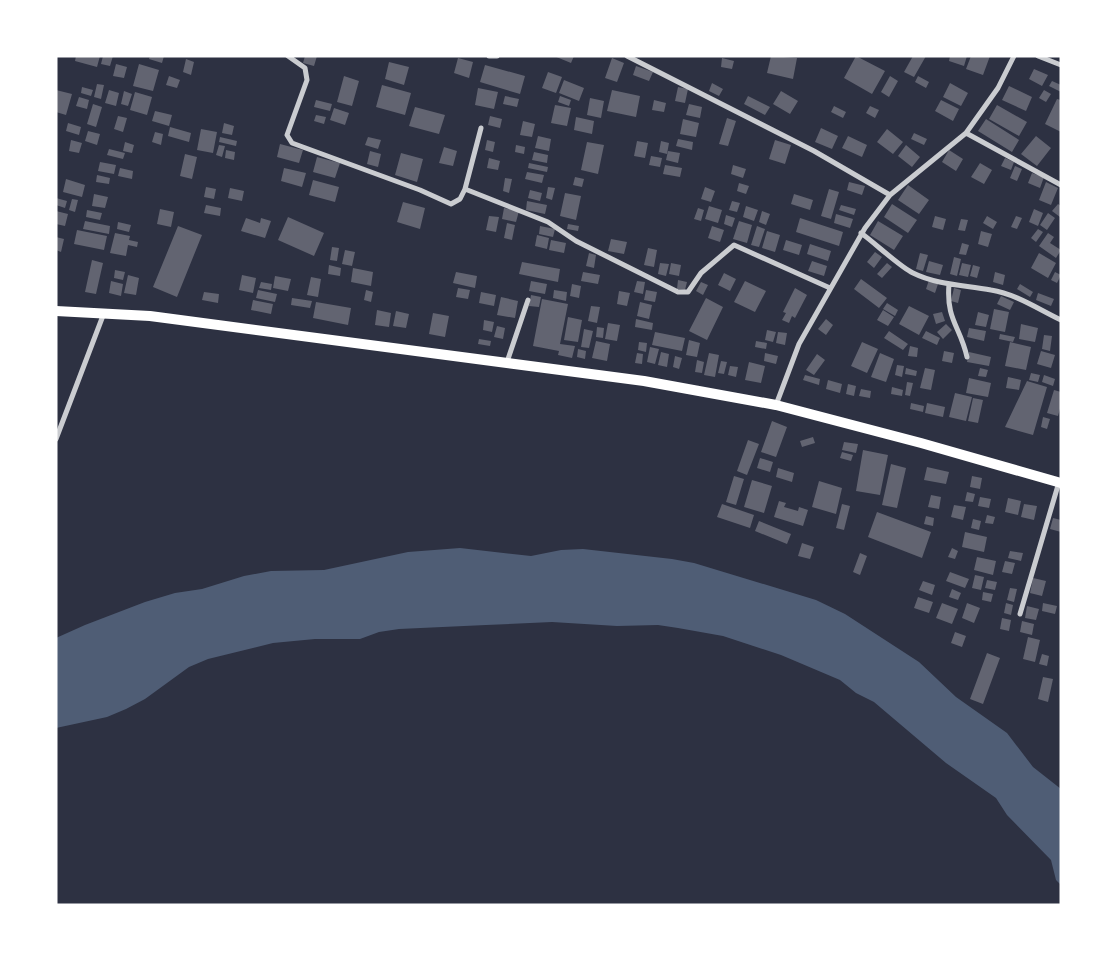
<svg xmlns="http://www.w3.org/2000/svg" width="1117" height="961" viewBox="0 0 1117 961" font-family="'DM Sans',sans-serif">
<rect width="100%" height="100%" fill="#2d3142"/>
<!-- water -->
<path fill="#4f5d75" d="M460,548l71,8 30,-6 22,-1 89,10 22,4 122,37 29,14 74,48 37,35 51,36 26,34 28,22v96l-5,-5 -5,-20 -44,-45 -11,-17 -50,-35 -72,-61 -18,-9 -16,-13 -59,-25 -58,-19 -45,-8 -20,-3 -41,1 -65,-4 -66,3 -87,4 -20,3 -19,7h-45l-42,4 -65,16 -19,8 -44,32 -19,10 -19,8 -51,11v-90l29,-13 60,-23 30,-9 27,-4 42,-13 27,-5 53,-1 84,-18z"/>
<!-- building -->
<path fill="#626471" d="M76,56h24l-3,11 -22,-6z
M103,56h10l-3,10 -9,-2z
M150,56h14l-2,7 -13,-4z
M305,56h12l-3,10 -11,-3z
M554,56h20l-3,7z
M771,56l26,2 -4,21 -26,-6z
M856,56l29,15 -13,23 -28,-16z
M913,56h13l-12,21 -10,-5z
M950,56h17l-3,10 -15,-5z
M971,56h19l-7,19 -17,-6z
M458,58l15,4 -4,16 -15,-5z
M612,58l12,5 -7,19 -12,-4z
M722,58l12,3 -2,8 -11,-2z
M186,59l8,3 -3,13 -8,-3z
M389,62l20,5 -5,18 -19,-6z
M116,64l11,3 -3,11 -11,-2z
M139,64l20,6 -6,21 -20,-5z
M485,65l40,11 -5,18 -40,-12z
M636,66l17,6 -4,9 -16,-6z
M1034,69l14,6 -6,11 -13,-7z
M548,72l14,5 -6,16 -14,-5z
M169,76l11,4 -3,8 -11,-3z
M344,76l15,5 -7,25 -15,-4z
M890,76l8,5 -9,16 -8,-5z
M918,76l11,6 -3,6 -11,-6z
M564,80l20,8 -5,13 -20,-8z
M1052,81l9,4v7l-12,-6z
M712,83l11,6 -4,7 -10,-5z
M950,83l18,10 -7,13 -18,-9z
M97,84l7,1 -3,14 -7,-2z
M382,85l29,8 -6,22 -29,-8z
M1009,86l23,11 -6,14 -24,-11z
M82,87l11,3 -2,6 -10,-3z
M678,87l10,2 -3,14 -10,-2z
M478,88l20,4 -4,17 -19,-4z
M56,90l16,4 -6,21 -10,-3z
M109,90l10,3 -3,13 -11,-3z
M612,90l28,6 -4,21 -29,-6z
M1044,90l7,4 -5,8 -7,-4z
M124,91l8,3 -4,12 -7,-2z
M781,91l17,10 -8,13 -17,-10z
M135,92l17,5 -5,18 -17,-5z
M505,96l14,3 -2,8 -14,-3z
M560,96l11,4 -2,6 -11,-4z
M748,96l22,11 -5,8 -21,-11z
M79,97l10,3 -2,9 -11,-3z
M590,98l14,3 -3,17 -14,-3z
M1057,99l4,1v32l-16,-8z
M316,100l16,4 -2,7 -16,-4z
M654,100l12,3 -2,9 -12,-2z
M941,100l18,9 -6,12 -18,-10z
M93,104l9,3 -6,20 -9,-3z
M689,104l13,3 -2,11 -14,-3z
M555,105l16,3 -4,18 -16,-3z
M997,105l30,17 -8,14 -30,-17z
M834,106l12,6 -3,6 -12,-6z
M870,106l9,4 -4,8 -9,-5z
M415,107l30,8 -6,19 -30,-8z
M334,108l15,5 -4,12 -15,-5z
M155,111l17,4 -3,11 -17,-5z
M316,115l10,2 -2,7 -10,-3z
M118,116l9,2 -4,14 -9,-3z
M490,116l12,3 -2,9 -12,-3z
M576,117l18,4 -2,13 -18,-4z
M727,118l9,3 -8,25 -9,-2z
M683,119l16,4 -3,14 -16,-3z
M986,119l33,21 -7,12 -34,-21z
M523,121l12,3 -3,13 -12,-2z
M68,123l13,4 -2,8 -13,-4z
M224,123l10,3 -2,9 -10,-2z
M170,127l21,6 -2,9 -21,-6z
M821,128l17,8 -6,13 -17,-7z
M201,129l16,3 -4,21 -16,-3z
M887,129l16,13 -10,12 -16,-12z
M88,131l12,3 -3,11 -12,-4z
M155,132l8,2 -2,11 -9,-3z
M914,133l13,6 -3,6 -13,-6z
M538,136l13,3 -2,12 -14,-3z
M848,136l19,9 -5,12 -20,-9z
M1036,136l15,12 -14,18 -16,-12z
M220,137l17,4 -1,5 -17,-4z
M368,137l13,3 -3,9 -13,-4z
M678,139l15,3 -1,8 -16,-4z
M71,140l11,3 -3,10 -10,-2z
M487,140l8,2 -2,10 -8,-2z
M775,140l16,5 -6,19 -16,-5z
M637,141l11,2 -3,15 -11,-2z
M661,141l8,2 -2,11 -8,-2z
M125,142l9,3 -2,8 -9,-2z
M587,142l17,3 -6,29 -17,-4z
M280,144l23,6 -4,13 -22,-6z
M219,145l6,1 -3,11 -6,-2z
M516,145l9,2 -1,7 -9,-2z
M906,145l14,12 -8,10 -14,-11z
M444,147l13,4 -4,15 -14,-3z
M109,149l16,4 -2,6 -16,-4z
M226,150l9,2 -1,8 -9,-2z
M949,150l14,9 -7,12 -14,-9z
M370,151l11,3 -3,13 -11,-3z
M668,151l12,2 -2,10 -12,-3z
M534,152l14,3 -1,8 -15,-3z
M401,153l22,6 -6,23 -22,-7z
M185,154l12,3 -5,22 -12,-3z
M651,156l11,2 -2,9 -11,-2z
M317,157l23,6 -5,15 -22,-6z
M489,158l11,3 -2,9 -11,-2z
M1005,158l9,4 -3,8 -10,-4z
M100,162l16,3 -2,9 -16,-3z
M529,163l19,4 -1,5 -19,-4z
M980,163l12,7 -8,14 -13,-7z
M665,165l17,3 -2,9 -17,-3z
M733,165l13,4 -3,9 -12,-4z
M1015,166l7,3 -5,12 -7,-3z
M120,168l13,3 -1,8 -14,-3z
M284,168l22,5 -4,14 -21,-6z
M527,172l17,3 -2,8 -17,-4z
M1032,173l12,4 -4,11 -12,-5z
M97,175l13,3 -1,6 -13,-2z
M575,177l9,2 -2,8 -9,-2z
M505,178l7,1 -3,14 -6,-2z
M66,179l19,6 -3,12 -19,-5z
M313,180l26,7 -4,15 -26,-7z
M849,182l16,4 -3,9 -15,-5z
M1046,182l12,6 -7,17 -12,-5z
M739,183l10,3 -3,8 -9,-3z
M908,185l21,15 -10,14 -21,-14z
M206,187l10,2 -2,10 -10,-2z
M548,187l7,1 -3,12 -6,-2z
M705,187l10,4 -4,11 -10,-3z
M230,188l14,3 -2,10 -14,-3z
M829,189l10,3 -8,27 -10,-3z
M530,190l12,3 -2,8 -12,-3z
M565,193l16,3 -5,24 -16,-4z
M94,194l14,3 -3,11 -13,-2z
M794,194l19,6 -3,10 -19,-6z
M56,198l11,3 -2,7 -9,-3z
M72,199l6,1 -3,12 -6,-2z
M527,201l20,4 -2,9 -19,-4z
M732,201l8,2 -3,9 -8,-2z
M403,202l22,6 -5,21 -23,-7z
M892,204l25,16 -9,13 -24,-16z
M1058,204l3,2 -1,11 -8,-6z
M206,205l15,3 -1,8 -16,-3z
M841,205l15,4 -2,6 -15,-5z
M709,206l13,4 -4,13 -13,-4z
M746,206l12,4 -4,11 -11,-4z
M504,208l15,3 -3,11 -14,-3z
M698,208l6,2 -3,11 -7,-2z
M160,209l14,3 -3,15 -14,-3z
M1034,209l9,4 -5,13 -9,-4z
M87,210l15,3 -2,7 -14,-3z
M56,211l12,3 -3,12 -9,-2z
M762,211l8,3 -4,11 -7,-3z
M1048,213l7,5 -8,12 -7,-5z
M836,214l17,5 -3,9 -16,-5z
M726,215l9,3 -3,9 -8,-3z
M489,216l10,1 -3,15 -10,-2z
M935,216l11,3 -3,11 -11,-3z
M987,216l10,6 -4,7 -10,-6z
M1016,216l6,2 -5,11 -6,-2z
M288,217l36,16 -10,23 -36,-16z
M246,218l14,5 1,-5 10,3 -6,17 -24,-7z
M800,218l43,14 -4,14 -43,-14z
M961,219l7,1 -3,11 -7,-1z
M85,221l25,5 -1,8 -26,-5z
M739,221l13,4 -5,18 -14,-4z
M878,221l25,15 -9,14 -24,-15z
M118,222l13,3 -2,7 -12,-3z
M507,223l8,2 -3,15 -8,-2z
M568,224l11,2 -1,5 -11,-2z
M178,226l24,9 -25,62 -24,-10z
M540,226l15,3 -2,8 -14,-3z
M712,226l12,4 -4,12 -12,-4z
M757,226l8,3 -6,18 -8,-2z
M1038,229l5,3 -7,10 -5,-4z
M77,230l30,6 -3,14 -30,-6z
M767,231l13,4 -5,17 -13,-4z
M981,231l11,3 -4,13 -10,-3z
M115,233l15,3 -1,4 9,2 -1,5 -9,-2 -2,11 -16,-3z
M1048,233l6,4 -4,6 11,7 -5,8 -17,-12z
M537,235l12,3 -2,11 -12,-3z
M56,237l8,2 -3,13 -5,-2z
M611,239l16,3 -3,12 -16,-3z
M551,240l15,3 -2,10 -15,-3z
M786,240l16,5 -3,10 -16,-5z
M962,243l7,2 -3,10 -7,-1z
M810,244l21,7 -3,10 -21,-7z
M332,247l7,1 -2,13 -7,-1z
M648,248l9,2 -3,17 -10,-2z
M345,250l10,2 -3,14 -10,-2z
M875,252l7,5 -8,11 -7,-6z
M589,253l7,2 -2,13 -8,-2z
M920,253l8,2 -5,16 -7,-2z
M1039,253l17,10 -8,15 -17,-10z
M954,257l7,2 -4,17 -7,-2z
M92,260l11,3 -7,31 -11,-2z
M812,261l15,5 -3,10 -16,-5z
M929,261l14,4 -3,10 -14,-3z
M522,262l38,7 -2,13 -39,-8z
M660,263l9,1 -3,12 -8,-2z
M671,263l10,2 -2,11 -10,-2z
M887,263l5,4 -10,11 -5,-4z
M962,263l9,2 -3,12 -9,-2z
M329,265l12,3 -1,8 -12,-2z
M973,265l7,2 -3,11 -7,-2z
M353,268l20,4 -2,14 -20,-4z
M115,270l10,2 -2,8 -9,-2z
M456,272l21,4 -2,12 -22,-5z
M583,272l17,3 -2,9 -17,-3z
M995,272l10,3 -2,10 -10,-3z
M1055,272l6,3 -4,8 -6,-3z
M724,273l12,6 -6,12 -12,-6z
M128,275l11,3 -3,17 -12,-2z
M242,275l14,3 -3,15 -14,-3z
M275,276l16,3 -3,12 -15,-3z
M311,277l10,2 -3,18 -11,-2z
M861,279l26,19 -8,10 -25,-19z
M678,280l9,2 -2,8 -8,-1z
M929,280l9,4 -3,9 -9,-4z
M111,281l12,3 -2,12 -12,-3z
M531,281l16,3 -2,10 -16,-3z
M637,281l8,1 -2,12 -9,-2z
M745,281l21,10 -11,21 -21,-10z
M261,282l11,2 -1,6 -12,-2z
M701,282l7,3 -5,10 -7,-4z
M572,284l9,2 -2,12 -9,-2z
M1020,284l13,8 -3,5 -13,-8z
M458,288l12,2 -2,9 -12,-2z
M795,288l12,7 -12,23 -3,-2 -3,7 -7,-3 4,-7 -3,-1z
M954,288l7,2 -3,13 -7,-2z
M258,290l19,4 -2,8 -19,-4z
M366,290l7,2 -2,10 -7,-2z
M554,290l13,2 -1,9 -13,-3z
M646,290l11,2 -2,10 -11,-2z
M619,291l11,2 -3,13 -10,-2z
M204,292l15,2 -1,9 -16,-3z
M481,292l15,3 -2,11 -15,-3z
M1038,293l16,6 -3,7 -15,-6z
M531,295l10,2 -2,10 -10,-1z
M1001,296l13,6 -4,8 -13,-6z
M501,297l17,4 -3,17 -18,-3z
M292,298l20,3 -2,7 -19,-3z
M706,298l17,9 -16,33 -18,-9z
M542,299l26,5 -8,40 15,2 -3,12 -14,-3 1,-4 -26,-5z
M253,300l20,4 -2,10 -20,-4z
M316,302l35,6 -3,17 -35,-7z
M640,302l12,3 -3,14 -12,-3z
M887,303l11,7 -3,6 -12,-7z
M591,306l9,1 -3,16 -9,-2z
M909,306l20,10 -10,19 -20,-11z
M994,309l15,3 -4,20 -15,-3z
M377,310l14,3 -2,14 -14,-2z
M883,310l11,7 -6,9 -11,-6z
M396,311l13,3 -3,14 -13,-2z
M942,312l3,9 -9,3 -3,-10z
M978,312l11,3 -3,12 -11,-2z
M433,313l16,3 -4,21 -16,-3z
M568,317l14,3 -4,22 -14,-2z
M636,319l17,4 -1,7 -17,-3z
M826,319l7,6 -7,10 -8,-6z
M484,320l10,2 -2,10 -9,-2z
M608,323l12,2 -3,16 -12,-2z
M946,324l6,6 -9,9 -6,-7z
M1021,324l17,4 -3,14 -16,-3z
M497,326l8,2 -2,11 -9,-2z
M597,327l7,1 -1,10 -7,-1z
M969,328l17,3 -2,10 -17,-4z
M584,329l9,2 -4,17 -8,-1z
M767,330l9,2 -3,10 -8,-2z
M889,331l19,13 -5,6 -19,-12z
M926,331l14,7 -3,7 -15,-7z
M655,332l30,6 -3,13 -30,-6z
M778,332l9,1 -2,12 -9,-2z
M1000,334l15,3 -2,5 -14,-3z
M1044,335l8,1 -2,15 -8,-2z
M479,339l12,2 -1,5 -12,-2z
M689,340l11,3 -3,14 -11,-2z
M596,341l14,3 -3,17 -15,-3z
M756,341l11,2 -1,6 -11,-2z
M639,342l8,1 -1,9 -8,-2z
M862,342l16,7 -11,24 -16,-7z
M1010,342l21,5 -5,23 -21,-4z
M910,346l8,2 -1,9 -9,-1z
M650,347l9,2 -4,15 -8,-2z
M578,349l8,2 -1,8 -8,-2z
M944,351l10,2 -2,10 -10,-2z
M1041,351l14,4 -4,13 -14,-4z
M661,352l8,2 -2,13 -9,-2z
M969,352l22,5 -2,9 -22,-4z
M637,353l6,1 -1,10 -7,-1z
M709,353l10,2 -4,22 -11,-2z
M765,353l13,3 -2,8 -12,-3z
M880,353l14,6 -8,23 -15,-5z
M817,354l8,6 -11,15 -8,-5z
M675,356l7,2 -3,11 -6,-2z
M697,360l7,2 -2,11 -7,-1z
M721,361l6,1 -3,12 -6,-1z
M749,362l16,4 -4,17 -16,-3z
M897,365l7,1 -2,11 -7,-2z
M730,366l8,1 -2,10 -8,-2z
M906,368l11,3 -1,5 -11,-2z
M925,368l10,2 -4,20 -11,-2z
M980,368l8,2 -2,7 -8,-1z
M1031,373l9,2 -2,7 -9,-2z
M805,375l15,4 -1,6 -16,-5z
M1044,375l11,4 -2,7 -11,-4z
M1008,377l13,3 -2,10 -13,-2z
M969,378l22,5 -3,14 -22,-4z
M828,380l14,4 -2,9 -14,-4z
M1027,381l20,6 -14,48 -28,-8z
M907,382l6,1 -3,13 -5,-1z
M848,384l8,2 -2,10 -8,-2z
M892,387l11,3 -1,6 -11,-2z
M861,389l10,2 -1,7 -11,-2z
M1054,390l7,2v13l-3,11 -11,-3z
M955,393l17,4 -6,24 -17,-4z
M973,398l10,2 -5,23 -10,-2z
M911,403l13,3 -1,6 -13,-3z
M927,403l18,4 -2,10 -18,-4z
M1043,417l7,2 -3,10 -6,-2z
M772,421l15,6 -11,30 -15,-5z
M813,437l2,6 -13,4 -2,-6z
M748,440l11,4 -12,31 -10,-4z
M844,442l14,2 -2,9 -14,-3z
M863,450l25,5 -8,40 -24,-4z
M842,452l11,3 -2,6 -11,-3z
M760,458l13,4 -3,10 -13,-4z
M891,464l15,4 -9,40 -15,-3z
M927,467l22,5 -3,12 -22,-4z
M778,468l16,5 -2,9 -16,-5z
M734,476l10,3 -8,26 -10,-3z
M972,476l10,2 -2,11 -10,-2z
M752,480l20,6 -8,27 -20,-6z
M819,481l23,7 -6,26 -24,-7z
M967,492l8,2 -2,8 -8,-1z
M931,495l10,2 -2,12 -11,-2z
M980,497l11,2 -2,9 -11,-2z
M1008,498l13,3 -3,14 -13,-3z
M779,501l7,2 -2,4 14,4 1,-4 9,3 -5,16 -29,-9z
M722,504l32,11 -4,13 -33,-11z
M842,504l8,2 -6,24 -8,-2z
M1024,504l13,2 -3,14 -13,-3z
M954,505l12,2 -3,13 -12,-3z
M877,512l54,20 -9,26 -54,-21z
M987,515l8,2 -2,7 -8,-1z
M926,516l8,2 -1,8 -9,-2z
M1053,518l8,2v12l-11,-3z
M973,519l8,2 -2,9 -8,-2z
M759,521l32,13 -4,10 -32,-13z
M965,532l22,5 -3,15 -22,-5z
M802,543l12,4 -4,12 -12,-3z
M952,548l6,3 -3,8 -7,-2z
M1010,551l13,2 -2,8 -13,-3z
M860,553l7,3 -7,19 -7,-3z
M977,557l19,4 -3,14 -19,-5z
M1005,561l10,2 -3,11 -10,-2z
M950,572l19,7 -4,9 -19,-7z
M975,575l9,2 -3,13 -9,-2z
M1033,578l13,3 -4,15 -12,-3z
M987,580l10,2 -2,8 -10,-2z
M923,581l12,4 -3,10 -13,-5z
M1010,588l7,1 -3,13 -7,-2z
M952,589l9,4 -3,7 -9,-3z
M983,592l10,2 -2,8 -9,-2z
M918,597l15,5 -4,11 -15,-5z
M942,603l16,6 -6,15 -16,-6z
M967,603l13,5 -6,15 -12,-5z
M1006,603l7,2 -2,10 -7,-2z
M1043,603l14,3 -2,8 -13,-3z
M1027,606l12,3 -3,11 -11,-2z
M1002,618l9,2 -2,11 -9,-2z
M1022,621l12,3 -2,11 -12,-3z
M955,632l11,4 -4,11 -11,-4z
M1028,637l12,3 -5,22 -12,-3z
M987,653l13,5 -17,46 -13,-5z
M1042,654l7,2 -2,10 -8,-2z
M1043,677l10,2 -5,23 -10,-3z"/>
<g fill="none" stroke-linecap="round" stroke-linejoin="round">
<!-- minor -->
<path stroke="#caccd0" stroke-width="5" d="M288,56l17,12 2,12 -20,55 5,8 128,47 31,14 9,-5 5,-10
M489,56h8
M627,56l187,95 76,44
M1038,56l23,9
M481,128l-16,61 83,33 28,19 102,51h10l13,-19 33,-28 96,43
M966,133l95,52
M861,233c14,10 39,34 52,40 24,12 52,12 78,17 25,4 47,19 70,30
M949,284c-3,36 11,42 18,73
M507,362l21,-62
M776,405l23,-61 66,-116 25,-33 76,-62 32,-45 16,-32
M56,439l48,-126
M1020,614l39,-132"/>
<!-- primary -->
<path stroke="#fff" stroke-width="10" d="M56,311l94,5 494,65 132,24 145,38 140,40"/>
</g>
<!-- border -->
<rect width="1117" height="961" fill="none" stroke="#ffffff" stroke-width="115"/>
</svg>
